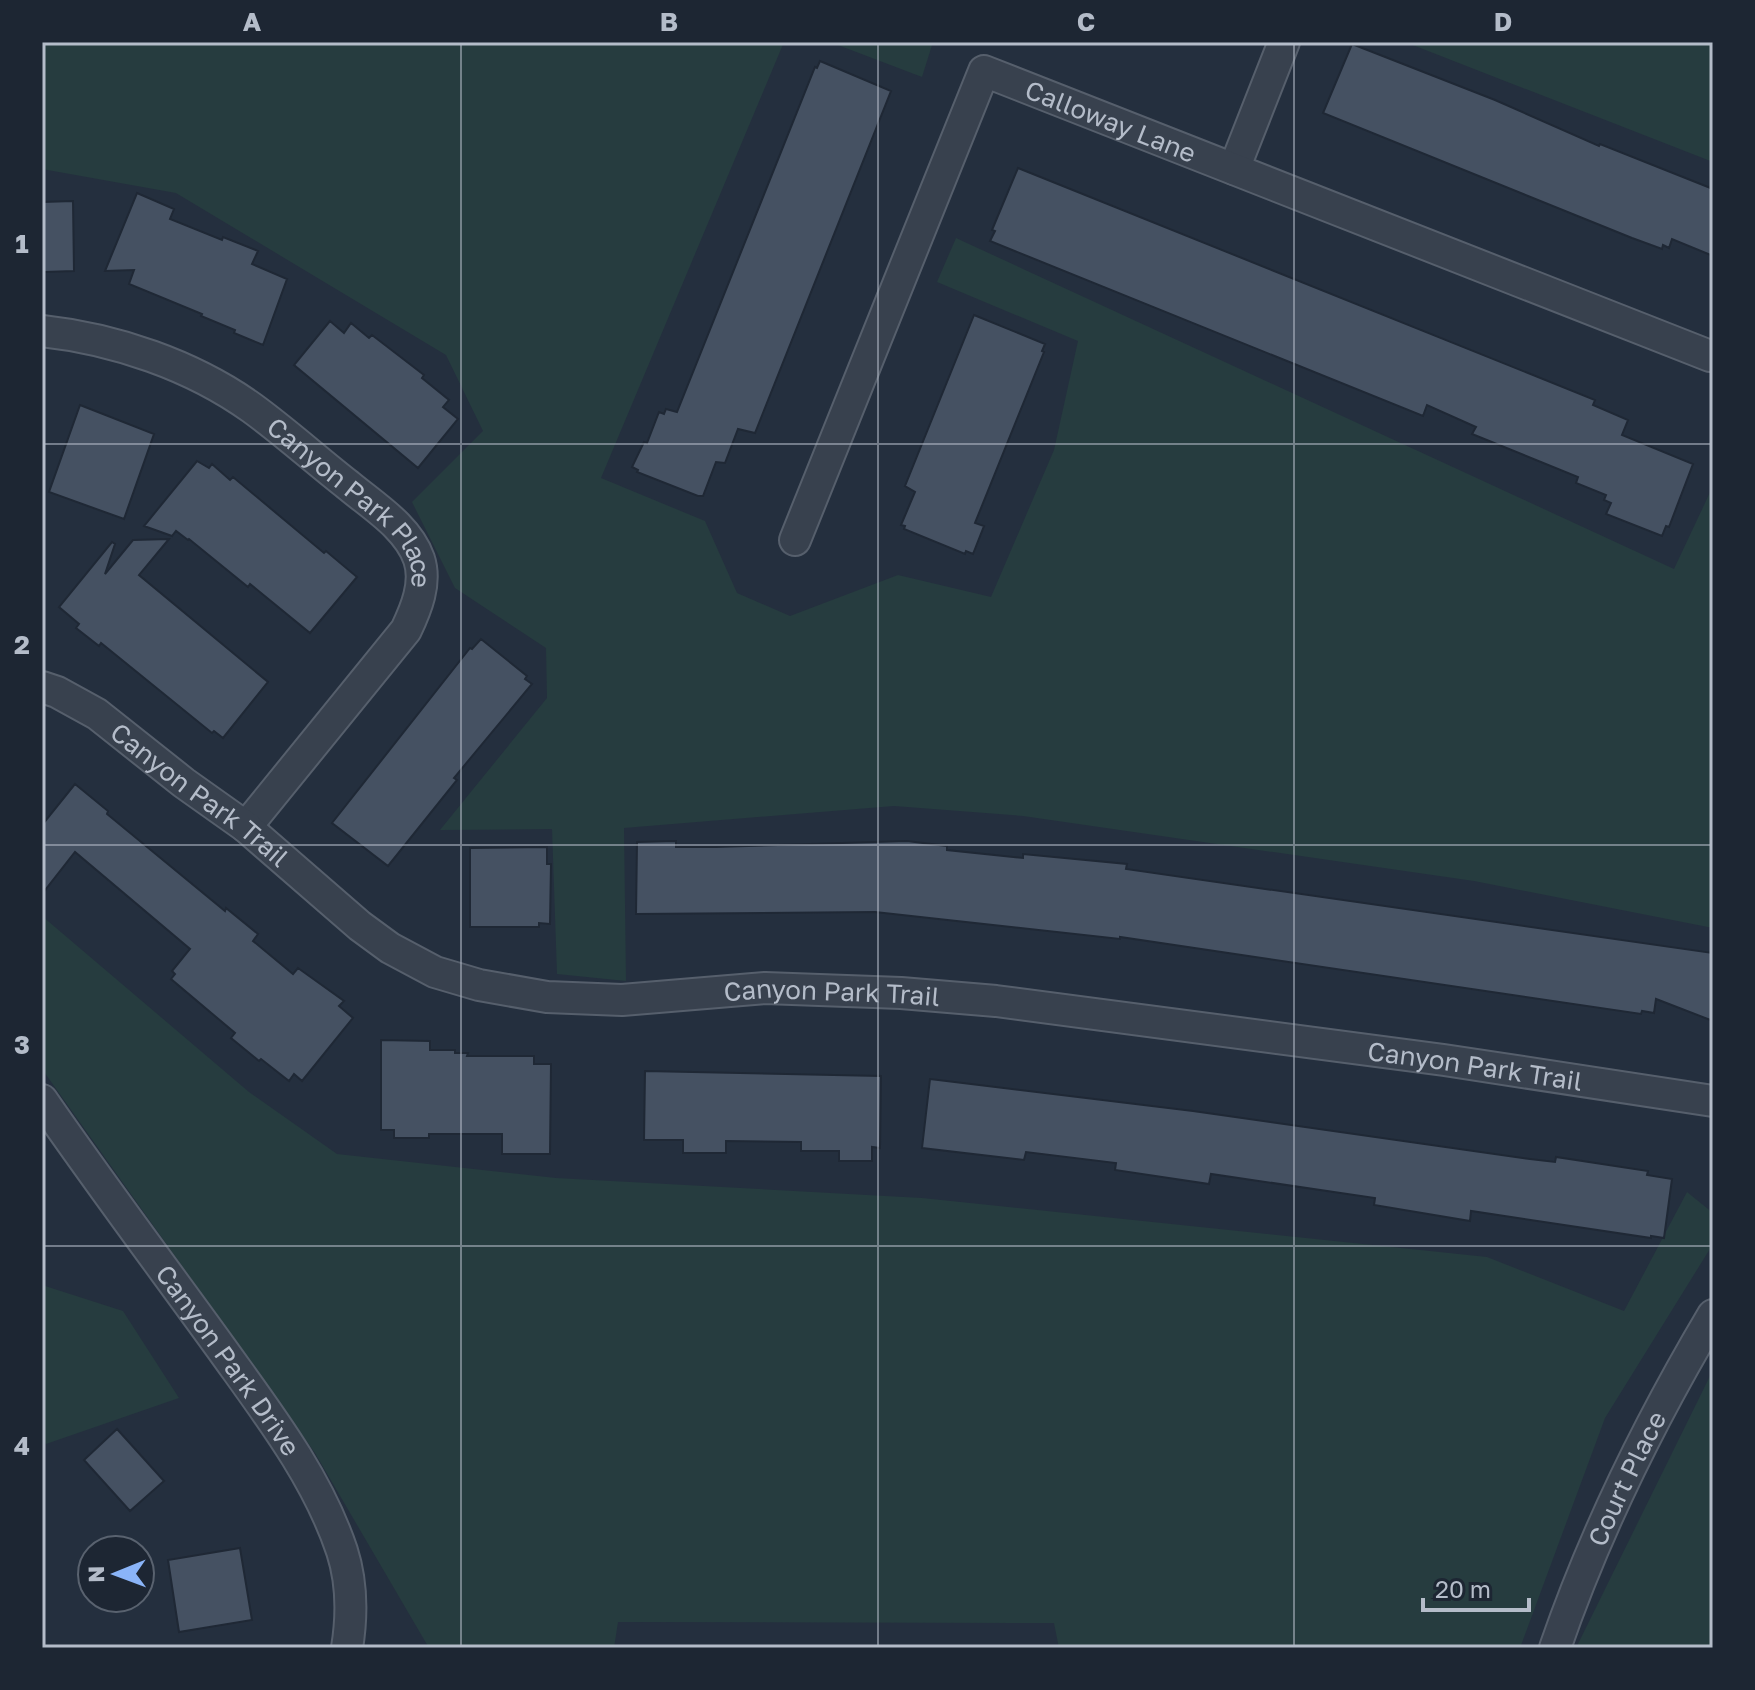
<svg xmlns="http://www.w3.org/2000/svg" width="1755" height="1690" viewBox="0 0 1755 1690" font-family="'Golos Text',sans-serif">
<rect width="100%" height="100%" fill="#242f3e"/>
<!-- green -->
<path fill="#263c3f" d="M42,42h742l-183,436 104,43 32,72 53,23 108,-41 93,22 63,-147 24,-109 -141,-59 19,-44 718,331 39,-83v442l-239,-47 -451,-65 -129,-10 -270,22 2,153 -69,-7 -5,-145 -112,1 107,-132 -1,-50 -91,-60 -43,-86 71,-71 -37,-76 -270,-162 -134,-24z
M830,42h103l-11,35z
M1405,42h308v120z
M42,916l207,176 88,62 219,24 366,20 565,59 137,54 63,-119 26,21v31l-108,174 -85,230h-461l-5,-25 -436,-1 -4,26h-185l-114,-195 -273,-384z
M42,1285l81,26 56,87 -133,46 -4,-5z
M1710,1376h3v272h-137z"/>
<!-- building -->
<path fill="#455162" stroke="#1f2835" stroke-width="2" d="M1352,44l143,56 104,46 1,-2 113,45v67l-41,-17 -3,9 -6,-3 -1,4 -30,-11 -309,-125z
M820,61l71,30 -136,342 -17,-4 -13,34 -9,-1 -13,34h-5l-61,-24 1,-2 -6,-3 12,-25 3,1 12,-31 5,2 2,-5 11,3 138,-345 2,1z
M1018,168l577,232 -2,5 35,15 -6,15 71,29 -24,63 -3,-1 -4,10 -56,-22 5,-11 -7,-3 2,-5 -30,-12 2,-6 -106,-43 4,-7 -49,-22 -4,11 -433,-175 5,-10 -3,-1z
M137,193l37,16 -4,10 52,21 1,-3 35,14 -6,13 35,15 -24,66 -29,-12 1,-3 -34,-14 1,-2 -73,-30 5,-14 -29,1z
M73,201l1,70 -30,1 -2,-70z
M974,315l71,29 -3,7 2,1 -69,171 9,3 -11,28 -7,-3 -1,3 -61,-25 1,-3 -4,-1 14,-33 -10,-6z
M330,321l14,12 7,-10 18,15 3,-3 52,40 -2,3 27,22 -6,7 15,12 -40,49 -124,-103z
M80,405l74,29 -30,85 -75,-27z
M197,461l12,7 3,-4 18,16 3,-3 91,76 2,-2 31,26 -47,56 -60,-49 -2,3 -59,-48 -1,1 -12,-9 -4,5 -28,-10z
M169,539l-30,36 129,107 -45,56 -9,-7 -2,2 -111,-90 -2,3 -23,-18 3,-4 -20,-17 53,-65 3,2 -10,30 28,-34z
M481,639l46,37 -2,3 7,5 -78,94 3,2 -69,86 -56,-43 138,-175 2,1z
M75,784l33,27 -1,3 118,97 1,-3 32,26 -5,7 40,33 5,-6 46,33 -5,5 14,12 -51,63 -8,-7 -5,7 -28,-22 -2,2 -28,-23 4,-5 -64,-54 4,-5 -3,-3 18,-22 -115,-97 -33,42v-69z
M676,841v6h40l191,-6 40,5v4l76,8v-4l104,10 -1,5 587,84v68l-57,-22 -2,14 -12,-2 -1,3 -521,-77v2l-245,-27 -239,2 1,-72z
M547,847v17h4l-1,60 -11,-1v4h-69v-79z
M381,1040l49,1v9h25v3h13l-1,3h67v8h17l-1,90h-48v-20h-73v4h-35v-8h-13z
M645,1071l236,5 -1,72 -8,-1v14h-33v-10h-38v-9l-75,-1v12h-43v-13h-39z
M930,1079l263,32 337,48 25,3 1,-5 92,14 -1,4 25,4 -8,59 -13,-2v2l-180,-27 -1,10 -96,-16 1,-7 -164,-24 -2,10 -94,-14 1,-7 -90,-11 -2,8 -102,-12z
M117,1429l47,52 -34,30 -46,-51z
M240,1548l12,72 -73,12 -11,-72z"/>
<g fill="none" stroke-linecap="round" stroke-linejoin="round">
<defs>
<g id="minor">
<path d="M1234,169l50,-127"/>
<path id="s1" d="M42,331c73,8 150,34 210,77 33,24 64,52 96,77 25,21 60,42 71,74 8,24 -3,50 -13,71l-160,197"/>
<path id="s2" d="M795,540l189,-469 726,285"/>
<path id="s3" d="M42,687l15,5 40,22 87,69 62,44 114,99 30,22 45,24 44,13 68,12 75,3 143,-12 136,5 95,8 448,59 269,41"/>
<path id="s4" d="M42,1100c58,84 119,165 179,248 45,63 96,128 121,203 10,31 10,66 5,97"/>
<path id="s5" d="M1555,1648c40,-116 95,-227 158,-333"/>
</g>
</defs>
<!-- minor casing -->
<use href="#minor" stroke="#565f6c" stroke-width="34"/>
<!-- minor -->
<use href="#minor" stroke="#38414e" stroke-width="30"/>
</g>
<!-- grid -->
<path fill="none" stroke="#b4bcc9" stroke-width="2" stroke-opacity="0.55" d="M461,42v1606M878,42v1606M1294,42v1606M42,444h1671M42,845h1671M42,1246h1671"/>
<g text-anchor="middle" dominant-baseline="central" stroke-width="6" stroke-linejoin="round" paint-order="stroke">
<!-- street labels -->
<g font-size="26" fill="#b4bcc9" stroke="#1d2633">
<text stroke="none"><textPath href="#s2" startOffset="642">Calloway Lane</textPath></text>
<text stroke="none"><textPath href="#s1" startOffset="366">Canyon Park Place</textPath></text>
<text stroke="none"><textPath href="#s3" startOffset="192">Canyon Park Trail</textPath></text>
<text stroke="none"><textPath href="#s3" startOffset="888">Canyon Park Trail</textPath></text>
<text stroke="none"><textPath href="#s3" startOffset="1536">Canyon Park Trail</textPath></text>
<text stroke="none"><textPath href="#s4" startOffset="320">Canyon Park Drive</textPath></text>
<text stroke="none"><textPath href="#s5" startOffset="184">Court Place</textPath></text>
</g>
</g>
<!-- border -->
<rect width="1755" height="1690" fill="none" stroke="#1d2633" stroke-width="88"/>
<!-- north arrow -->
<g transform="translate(116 1574) rotate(269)"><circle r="38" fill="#1d2633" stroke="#59626f" stroke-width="2"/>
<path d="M0-6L14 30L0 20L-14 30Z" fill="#8ab4f8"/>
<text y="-12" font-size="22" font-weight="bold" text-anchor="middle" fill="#b4bcc9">N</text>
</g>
<!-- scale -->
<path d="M1423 1598v12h106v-12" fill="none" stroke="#b4bcc9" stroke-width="4"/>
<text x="1435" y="1598" font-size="24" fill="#b4bcc9" stroke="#1d2633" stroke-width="6" paint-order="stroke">20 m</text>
<rect x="44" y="44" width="1667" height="1602" fill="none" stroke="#b4bcc9" stroke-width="3"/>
<g font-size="26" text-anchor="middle" font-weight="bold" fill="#b4bcc9">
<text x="252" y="31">A</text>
<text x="669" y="31">B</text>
<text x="1086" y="31">C</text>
<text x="1503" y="31">D</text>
<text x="22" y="253">1</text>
<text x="22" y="654">2</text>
<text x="22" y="1054">3</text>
<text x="22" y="1455">4</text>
</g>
</svg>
